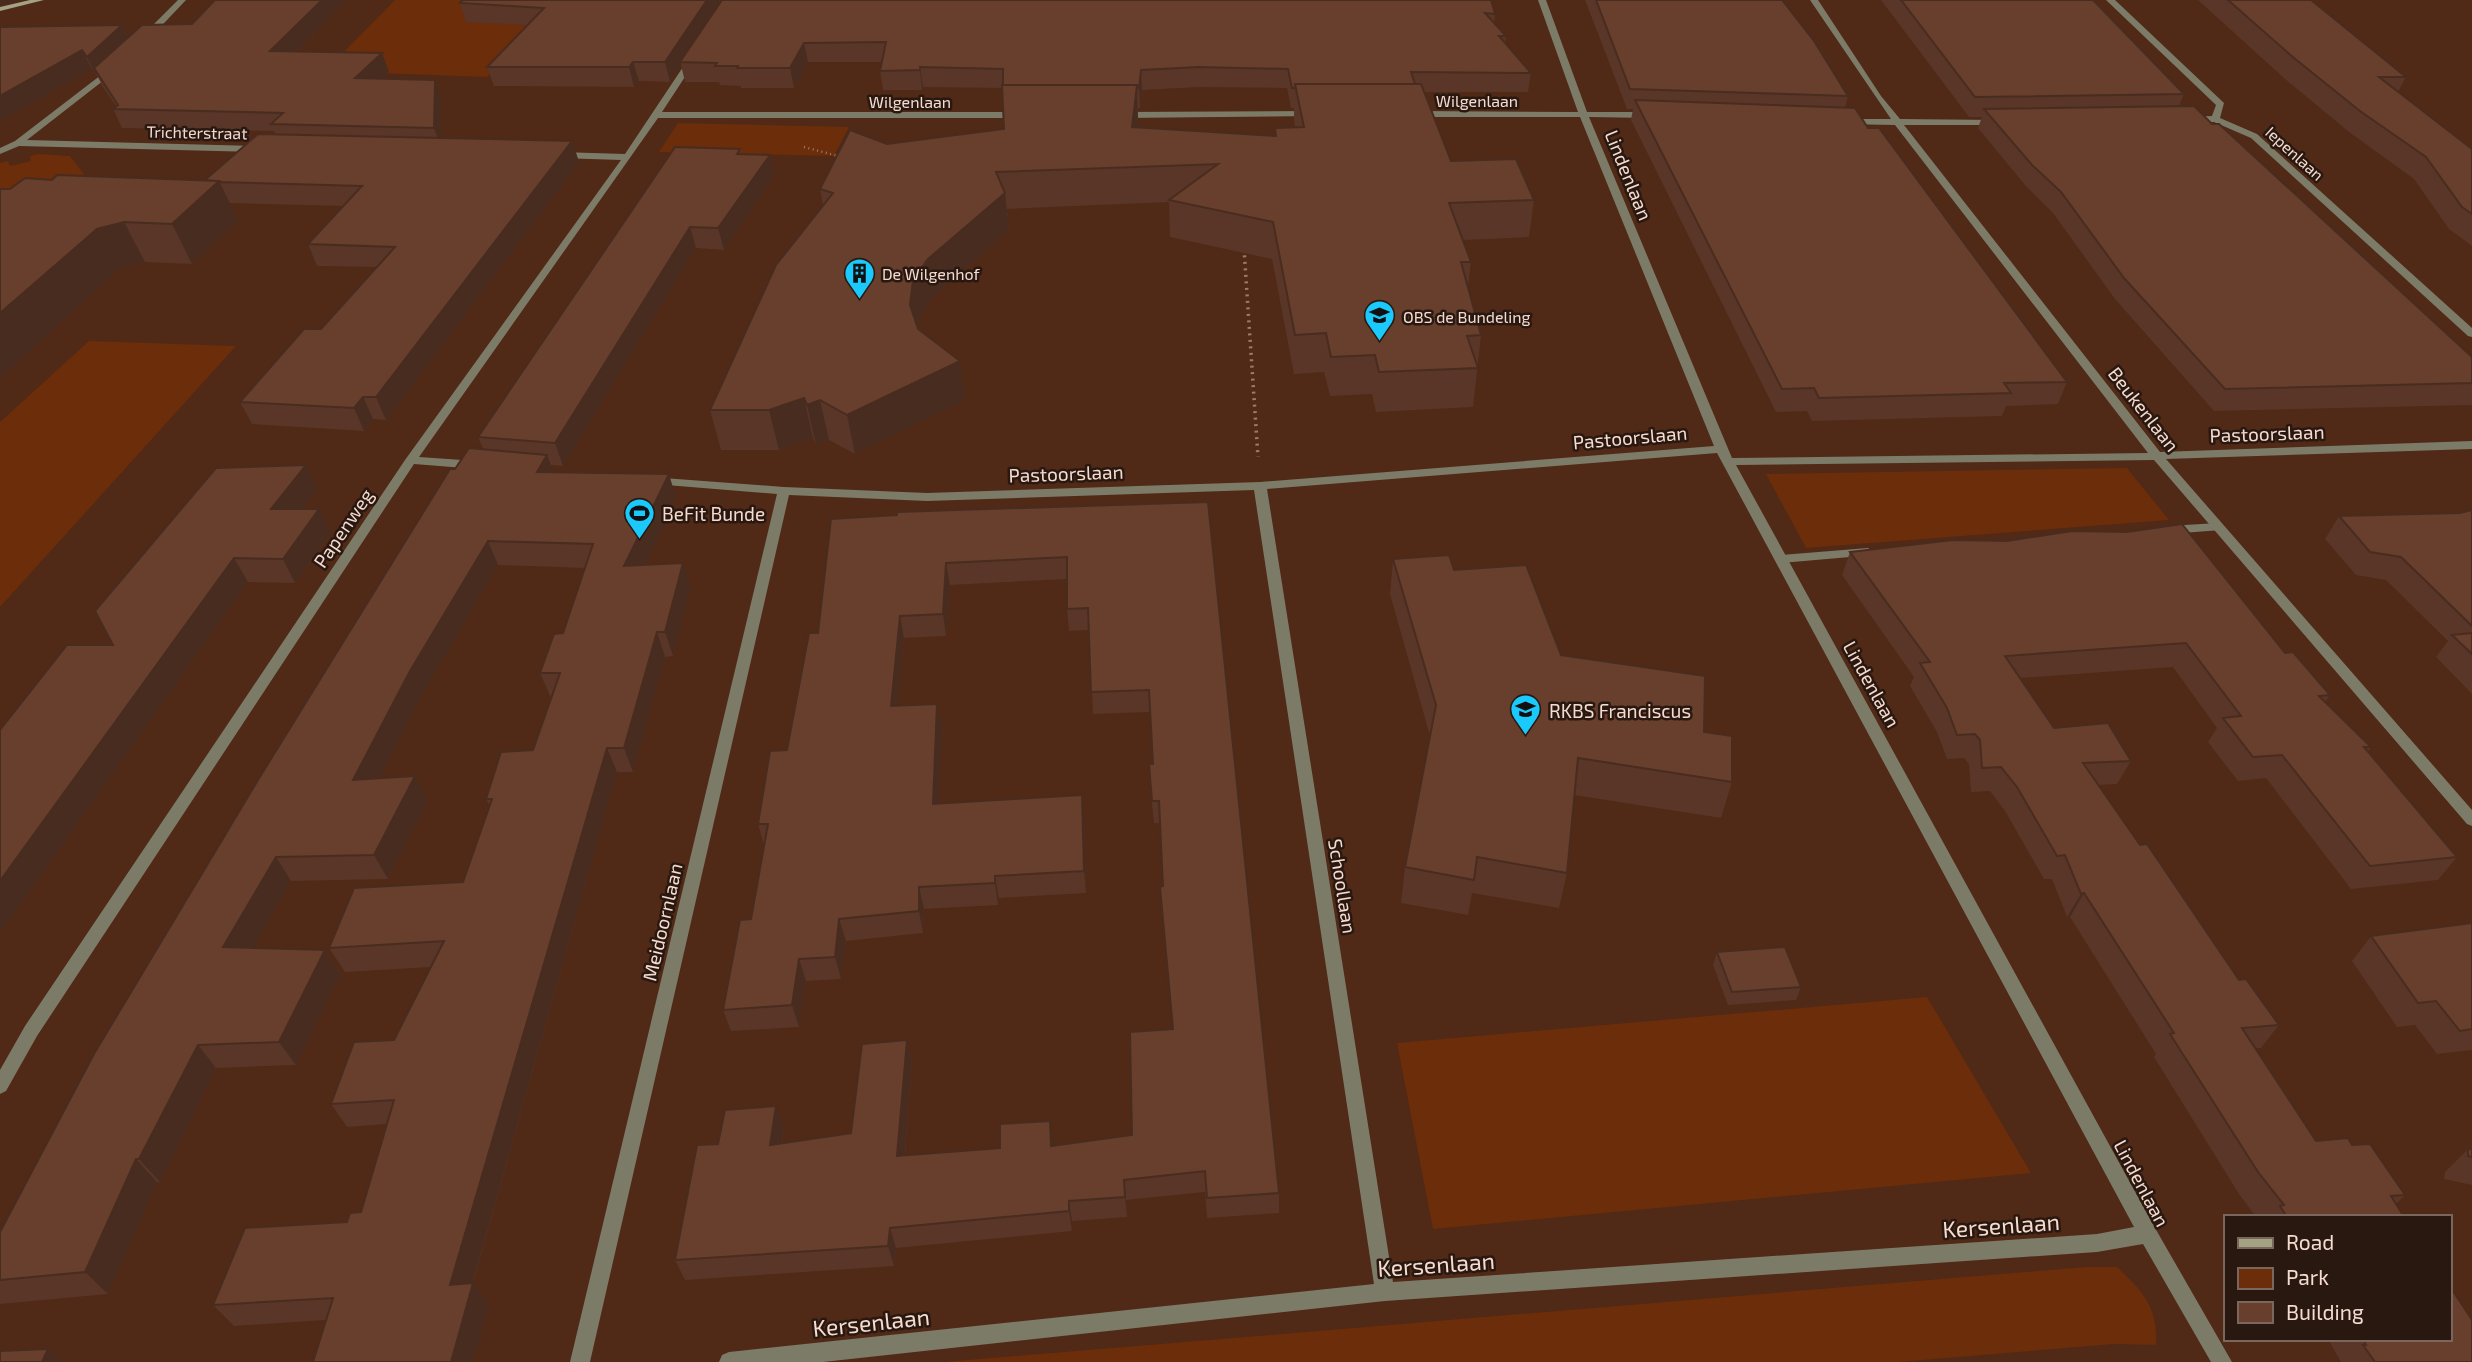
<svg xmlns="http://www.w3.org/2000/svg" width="2472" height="1362" viewBox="0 0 2472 1362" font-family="'Exo 2',sans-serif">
<rect width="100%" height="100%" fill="#502917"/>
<!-- green -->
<path fill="#6b2d0a" d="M395,0h156l-64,77 -162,-6z
M678,123l171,4 -15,29 -175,-4z
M39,154l31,2 20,26 -90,22v-41l8,-2 2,5 21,-5 -1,-5z
M89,341l147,5 -236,261v-185z
M2127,468l42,52 -363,28 -40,-74z
M1927,997l104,176 -598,56 -36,-186z
M2086,1267h31c26,24 41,40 39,78l-42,-1 -215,18h-955z"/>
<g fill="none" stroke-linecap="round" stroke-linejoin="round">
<!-- path-far1 -->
<path stroke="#9c7b6c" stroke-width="2.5" stroke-dasharray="1 3.5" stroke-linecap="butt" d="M804,147l38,10"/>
<!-- path -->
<path stroke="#9c7b6c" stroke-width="3.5" stroke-dasharray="2 4.5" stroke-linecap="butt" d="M1244,249l14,208"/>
<!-- lane -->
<path fill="#7c7b67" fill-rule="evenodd" d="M2218,523l4,1 2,3 -2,3 -54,4 -6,-4 6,-4z
M1868,548l6,4 -1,3 -92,8 -6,-4 6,-4z"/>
<!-- street -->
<path fill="#7c7b67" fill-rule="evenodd" d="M178,0h8l-37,39h-6v-4z
M1538,0h8l41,112h63l4,3 -4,3 -61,-1 143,341 416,-5 -253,-328 -53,-1v-4l3,-1h46l-81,-119h8l63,96 19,23 99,1v4l-3,1h-92l256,327 312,-11v8l-306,10 306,351v16l-5,-2 -313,-364 -418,5 419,763 77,134h-21l-68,-118 -46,8 -712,49 -562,61h-104l3,-7 7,-3 645,-68 -120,-794 -327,11 -138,-6 -199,867h-20l207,-868 -123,-10 -6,-4 2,-3 134,10 143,6 333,-11 454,-36 -134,-329h-165l-4,-3 4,-3 163,1zM1717,453l417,774 -37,7 -704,48 -126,-793z
M2106,0h9l109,103 -4,15 37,16 215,194v9l-4,-1 -217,-198 -37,-16h-29v-4l3,-1 24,-1 4,-11z
M692,57l4,3 -34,52h358l4,3 -4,3h-362l-239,339 58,4 6,4 -6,4 -63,-5 -377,572 -31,55 -6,3v-24l25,-44 380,-566 216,-300 -62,-2 -5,-3 5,-3 66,2 64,-96z
M114,65l4,3 -1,2 -90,70 232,6 5,3 -5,3 -240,-6 -19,8v-6l15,-7z
M1310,111l4,3 -1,2 -192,2 -4,-3 4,-3z"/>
<!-- secondary -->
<path fill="#a3a282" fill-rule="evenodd" d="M30,0h14l-44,11v-4z"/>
</g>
<!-- wall -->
<path fill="#593627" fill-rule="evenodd" d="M215,0h131l-50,52 93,20 -8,7 60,20v39l131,3 7,21 -193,258 -13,-1 -9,12 -112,-7 -12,-22 81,-73 56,-62 -60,-1 -9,-22 35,-38 -114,-3 9,17 -46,44 -47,-2 -26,7 -119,109v-189h10l42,-9h153l70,-46 -1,-3 -152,-3 -9,-19 3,-3 -13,-19 -6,-12 -1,1 -4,-7 -92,-42 122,-2 6,12 64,-13z
M1585,0h197l66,96 -3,11 23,21 199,254 -9,22 -52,2 -4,10 -190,5 -5,-10 -31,1 -145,-292 2,-11h-6z
M1881,0h212l91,94 -5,12 33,18 260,233v48l-258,6 -99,-112 -62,-86 -28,-28 -47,-57 4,-11h-13z
M2198,0h113l95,77 -8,15 74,57v97l-23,-17 -35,-50 -65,-47 -64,-53z
M460,3l1035,11 -1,9 12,13 -1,7 26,30 -3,19h-103l26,69 83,39 -5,37 -66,3 8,22 -3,25 13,48 -8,72 -97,5 -4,-18 -42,2 -6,-24 -30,2 -22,-115 -102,-22 -1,-35 -162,7 2,21 -76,67 -14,21 -1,11 42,32 5,39 -110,54 -26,-14 -13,5 -3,-7 -34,12h-58l-11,-40 113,-204 -3,-17 67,-45 117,-15 -2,-41 -79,-1 -1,3h-39l-3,-19 2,-9h-74l-14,26h-53v-2l-21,-1 -1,-3h-34l-4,-17 -11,17 -31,-1 -5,6 -140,-1 -7,-19 40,-42 -61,-3zM1199,87l88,1 4,20h3v11l1,8 -20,1v8l-138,-9 1,-19h2l2,-18z
M741,154l29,1 4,21 -50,74 -28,-2 -133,218 -12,-1 2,7 123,26 -32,67 47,22 -18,69 -8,1 -32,115h-16l-144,511 16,22 -16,57h-160l13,-42 -92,6 -21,-21 148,-93 25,-88 -39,3 -16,-23 63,-64 37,-73 -86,5 -16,-24 134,-66 27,-76 -4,-7 47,-49 18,-52 -11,-25 23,-40 22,-65 -87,-3 -76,130 -42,83 35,-2 13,25 -40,78 -97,2 -38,67 72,2 16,24 -45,91 -80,3 -56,114h-3l-49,112 -108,10v-72l455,-763 28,-20 -5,-12z
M306,465l12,24 -16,20 29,24 -36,50 -47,-1 -135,63z
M1208,502l71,691v20l-72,5 -2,-26 -79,8 1,17 -55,4v10l-176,17 -2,18 -209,14 -10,-20 43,-116 66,-17 -2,16 69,-10 56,-93 5,21 -7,95 95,-8 50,-27 3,25 79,-11 41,-106 -12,-121 -1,-21 3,-1 -3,-63h-6l-4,-37 -1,-22h4l-3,-52 -57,2 -4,-84 -20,1 -2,-22v-30l-117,6 -4,51 -42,2 -7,67 40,-1 5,22 -4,77 146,14 2,76 -87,5 -1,7 -74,4 -1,24 -77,8 -5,38 -35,2 -7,46 -68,4 -8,-21 28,-91 13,-74 -6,-21 29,-74 31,-117 13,-114z
M2472,510v184l-36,-37 12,-16 -62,-61 -30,-5 -31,-36 14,-23 121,-3z
M1850,552l435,101 45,42 -5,7 46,45 -3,5 89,105 -19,23 -87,9 -85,-111 -28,3 -30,-39 9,-14 -44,-61 -153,11 34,50 77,33 -14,23 -19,1 42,60 99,135 40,45 -18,23h-6l61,93 36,4 53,50 -9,9 8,13h-148l-17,-23 -85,-137 2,-3 -86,-137h-3l-15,-38h-8l-39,-68 -15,-20 -19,1 -2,-28 -5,-6 -17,1 -10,-27 -27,-46 4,-9 -72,-102z
M1393,559l61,11 107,85 143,77 28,50 -11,36 -147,-23 -7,78 -8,35 -87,-15 -4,22 -67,-12 4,-36 25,-131 -40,-142z
M2472,923v127l-35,4 -22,-29 -18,2 -45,-66 19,-25z
M1717,952l84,35 -5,13 -68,5 -15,-40z
M2468,1149h4v36l-28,-6 1,-7z
M2328,1339h121l23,23h-131z"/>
<!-- shaded-wall -->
<path fill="#492c20" d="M0,0h27l-27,4z
M322,0h24l-68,70 -8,-19z
M707,0h17l-44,62 1,3 -11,17 -5,-20z
M122,25l9,19 -37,24 3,7 -1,1 -9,-19z
M804,43l4,19 -14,26 -4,-20z
M82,50l10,19 -92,52v-25z
M382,53l7,19 -27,25 -7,-19z
M633,62l6,19 -5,6 -5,-20z
M920,67l3,20 -1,3 -2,-20z
M1141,70l1,20 -2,18 -1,-20z
M435,80l6,19v48l-7,-19z
M1137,85l1,35 -5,42 -1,-35z
M572,141l7,21 -193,258 -10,-23z
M770,155l4,21 -50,74 -6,-22z
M219,181l19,39 -46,44 -20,-40z
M1005,193l4,37 -76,67 -14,21 -3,25 -6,-38 3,-25 15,-21z
M124,222l21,40 -26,7 -119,109v-65l97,-84z
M690,227l6,21 -133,218 -8,-23z
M960,361l5,39 -110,54 -8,-39z
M363,397l10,22 -9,12 -10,-23z
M804,398l9,40 -34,12 -10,-40z
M820,400l9,40 -13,5 -9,-40z
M547,455l9,23 -19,-6z
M306,465l12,24 -35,43 -12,-23z
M669,474l7,24 -43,92 -9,-24z
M319,509l12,24 -36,50 -12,-24z
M488,541l10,24 -76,130 -55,109 -14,-24 57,-109z
M234,558l14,24 -248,351v-52z
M683,563l8,24 -18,69 -8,-24z
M946,563l4,22 -4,51 -3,-22z
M900,616l4,22 -9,90 -4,-22z
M657,632l8,25 -32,115 -9,-24z
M937,704l5,22 -4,100 -5,-22z
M607,748l10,24 -151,534 -16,-21z
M415,776l13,25 -40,78 -14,-24z
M1082,795l2,22 2,76 -2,-22z
M276,857l15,24 -51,90 -17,-24z
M995,876l4,22 -1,7 -3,-22z
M919,887l5,22 -1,24 -4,-22z
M2084,893l-14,24h-3l14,-23z
M839,919l7,22 -5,38 -6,-22z
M325,950l16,24 -45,91 -17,-23z
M799,959l7,22 -7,46 -7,-22z
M907,1040l5,21 -9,116 -6,-21z
M198,1045l18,23 -56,114 -21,-23z
M776,1106l8,21 -6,38 -8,-20z
M1050,1121l3,20 1,26 -3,-21z
M136,1159l21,23 -49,112 -23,-22z
M1124,1180l2,20 1,17 -2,-20z
M1069,1201l3,20v10l-3,-20z
M890,1228l6,20 -2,18 -6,-20z
M473,1283l16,22 -16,57h-22z
M48,1349l15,13h-21z"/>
<!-- building -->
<path fill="#683f2d" stroke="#492c20" stroke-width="2" d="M215,0h107l-52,51 112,2 -27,25 80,2 -1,48 -163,-4 12,-11 -170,-4 5,-4 -24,-37 48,-43 50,-1z
M463,0h244l-42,62h-32l-4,5h-142l57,-59 -84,-5z
M722,0h769l4,14 -10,-1 21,23h-7l32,37 -120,-1 4,12h-120v4h-3l-4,-19 -89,-2 -58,3 -2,18h-2v-3h-134v-16l-83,-2v3l-40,1 6,-29 -82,1 -14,25h-53l1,-2h-23l2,-3 -37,-1z
M1596,0h186l32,41 34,55 -218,-7z
M1901,0h192l91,94 -209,3z
M2228,0h83l95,77h-27l93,72v65l-10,-7 -36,-50 -66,-46 -66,-53z
M122,25l-35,32 -5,-7 -82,46v-69z
M1295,84h126l30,77 65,-2 18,41 -85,3 22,59h-10l20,73 -14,1 11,32 -99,4 -4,-17 -44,2 -5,-24 -31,2 -22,-113 -104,-22 49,-36 -222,8 9,21 -77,66 -15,21 -3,25 8,24 42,32 -113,54 -27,-15 -13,5 -3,-7 -35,12h-59l66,-145 57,-72 -13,-4 30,-59 37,14 117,-15 -2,-44h135l-5,42 144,9 -1,-8 29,-1z
M1635,100l220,8 13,20h11l188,254 -63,1 7,10 -192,5 -5,-10 -32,1z
M2194,106l18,18h7l253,233v26l-247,6 -101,-111 -63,-86 -29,-27 -48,-56z
M258,134l314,7 -196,256h-13l-9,11 -114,-6 64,-73h17l74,-82 -87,-3 54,-58 -144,-4 1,-1 -14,-1z
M675,147l65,2 -3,5 33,1 -52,73 -28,-1 -135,216 -77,-6z
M57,175l162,6 -47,43 -48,-2 -27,7 -97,84v-124h10l15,-11 27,2z
M469,448l78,7 -10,17 132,2 -45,92 59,-3 -18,69h-8l-33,116h-17l-157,537 23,-2 -22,79h-138l20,-64 -120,7 32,-77 102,-6 3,-9 11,-1 33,-112 -63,4 23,-62 40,-2 50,-99 -115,7 25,-60 109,-6 29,-83h-6l15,-47 32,-2 27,-77h-20l14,-39 9,-1 30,-89 -105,-3 -78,130 -57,109 62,-4 -41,79 -98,2 -53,90 102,3 -46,92 -81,3 -59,114h-3l-51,113 -85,8v-48l94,-178 164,-274 192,-311h5z
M306,465l-35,44h48l-36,50 -49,-1 -234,323v-151l67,-85h46l-18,-34 121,-143z
M1208,502l71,691 -72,5 -2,-27 -81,9 1,17 -56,4v10l-179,17 -2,18 -213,14 22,-115 21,-1 7,-34 51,-4 -6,39 81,-12 11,-89 45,-4 -10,116 103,-8v-24l50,-3 1,25 81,-11 -2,-103 43,-3 -13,-142 3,-1 -4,-85h-7l-3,-37h4l-4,-74 -58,2 -3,-84 -21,1v-52l-121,6 -3,51 -43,2 -9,90 46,-2 -4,100 149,-9 2,76 -89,5v7l-76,4v24l-80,8 -4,38 -36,2 -7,46 -69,5 17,-90 11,-1 17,-95h-10l12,-73 17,-1 22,-117h9l13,-114 66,-4v-3z
M2472,510v116l-71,-69 -31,-5 -31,-36 121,-3z
M2182,524l103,129 8,-1 37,43 -11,1 52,51h-7l93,110 -87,9 -88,-111 -29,2 -30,-39 18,-2 -55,-73 -181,13 49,72 54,-5 23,38 -48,2 57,82 7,-1 92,136 7,-1 33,46 -37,3 74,113 32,-3 4,7 18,-1 35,51 -14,1 13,21h-117l-7,-11 4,-1 -26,-33 -88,-138 4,-1 -90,-140 -3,1 -16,-39 -8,1 -40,-69 -16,-20 -19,1 -2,-28 -5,-6 -18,1 -10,-27 -27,-45 10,-1 -80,-110 103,-12 54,1 65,-10 55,1z
M1449,555l5,15 72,-5 35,90 144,21 -1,56 28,4v46l-154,-24 -11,115 -90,-16 -3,23 -69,-13 31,-162 -43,-146z
M2472,633v21l-20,-19z
M2472,923v106l-12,2 -24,-30 -18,2 -47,-67z
M1785,947l16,40 -69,5 -15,-40z
M2468,1149h4v8l-4,-1z
M2449,1285l23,35v42h-97l-12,-17h3l-3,-6h86z
M48,1349l-6,13h-42v-11z"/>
<!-- icons -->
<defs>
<symbol id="building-pin" viewBox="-11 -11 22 30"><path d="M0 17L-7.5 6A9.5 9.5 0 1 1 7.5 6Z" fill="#1acafc" stroke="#291810"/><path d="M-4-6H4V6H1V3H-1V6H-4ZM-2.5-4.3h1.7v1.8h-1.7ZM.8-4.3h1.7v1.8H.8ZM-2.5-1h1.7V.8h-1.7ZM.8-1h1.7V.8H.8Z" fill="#111"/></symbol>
<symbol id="school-pin" viewBox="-11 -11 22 30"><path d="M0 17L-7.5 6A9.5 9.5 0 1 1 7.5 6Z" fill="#1acafc" stroke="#291810"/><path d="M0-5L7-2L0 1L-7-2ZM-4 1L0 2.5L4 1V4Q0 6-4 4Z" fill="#111"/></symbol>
<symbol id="stadium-pin" viewBox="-11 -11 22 30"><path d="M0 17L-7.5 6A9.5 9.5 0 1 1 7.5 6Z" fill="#1acafc" stroke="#291810"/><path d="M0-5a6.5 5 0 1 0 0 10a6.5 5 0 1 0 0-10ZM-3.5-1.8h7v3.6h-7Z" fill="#111"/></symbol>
</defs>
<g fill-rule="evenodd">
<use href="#building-pin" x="842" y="256" width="35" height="47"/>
<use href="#school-pin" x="1362" y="298" width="35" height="47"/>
<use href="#stadium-pin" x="622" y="496" width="35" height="47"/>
<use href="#school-pin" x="1508" y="692" width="35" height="47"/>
</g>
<g text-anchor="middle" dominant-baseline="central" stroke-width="5" stroke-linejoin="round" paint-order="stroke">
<!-- far-street labels -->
<g font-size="16" fill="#f5dbd0" stroke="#291810">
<text x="1477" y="100">Wilgenlaan</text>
<text x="910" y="101">Wilgenlaan</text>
<text transform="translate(197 132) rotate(1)">Trichterstraat</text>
<text transform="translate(2295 153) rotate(42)">Iepenlaan</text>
</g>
<!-- far-poi labels -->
<g font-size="16" fill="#f5dbd0" stroke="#291810" text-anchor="start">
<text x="882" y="273">De Wilgenhof</text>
<text x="1403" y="316">OBS de Bundeling</text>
</g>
<!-- street labels -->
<g font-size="19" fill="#f5dbd0" stroke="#291810">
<text transform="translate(1629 175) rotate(68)">Lindenlaan</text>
<text transform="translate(2144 409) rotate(52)">Beukenlaan</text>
<text transform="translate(2267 433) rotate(-2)">Pastoorslaan</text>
<text transform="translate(1630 437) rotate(-5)">Pastoorslaan</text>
<text transform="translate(1066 473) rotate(-2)">Pastoorslaan</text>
<text transform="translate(343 528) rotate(-56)">Papenweg</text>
<text transform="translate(1872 684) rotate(61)">Lindenlaan</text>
<text transform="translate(1343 886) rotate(81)">Schoollaan</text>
<text transform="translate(662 922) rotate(-77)">Meidoornlaan</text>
<text transform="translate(2142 1183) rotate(62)">Lindenlaan</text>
</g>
<!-- poi labels -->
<g font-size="19" fill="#f5dbd0" stroke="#291810" text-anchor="start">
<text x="662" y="513">BeFit Bunde</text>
<text x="1549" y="710">RKBS Franciscus</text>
</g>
<!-- near-street labels -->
<g font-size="23" fill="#f5dbd0" stroke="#291810">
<text transform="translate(2001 1225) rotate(-4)">Kersenlaan</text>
<text transform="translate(1436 1264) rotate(-4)">Kersenlaan</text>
<text transform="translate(871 1322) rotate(-6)">Kersenlaan</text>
</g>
</g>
<!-- legend -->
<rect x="2224" y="1215" width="228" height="126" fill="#291810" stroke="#7b665d" stroke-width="2"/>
<rect x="2238" y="1238" width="35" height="10" fill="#a3a282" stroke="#7b665d" stroke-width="2"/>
<text x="2286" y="1250" font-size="21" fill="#f5dbd0">Road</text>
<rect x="2238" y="1268" width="35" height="21" fill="#6b2d0a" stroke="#7b665d" stroke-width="2"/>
<text x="2286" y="1285" font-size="21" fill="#f5dbd0">Park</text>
<rect x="2238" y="1302" width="35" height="21" fill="#683f2d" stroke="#7b665d" stroke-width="2"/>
<text x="2286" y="1320" font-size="21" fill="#f5dbd0">Building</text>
</svg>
